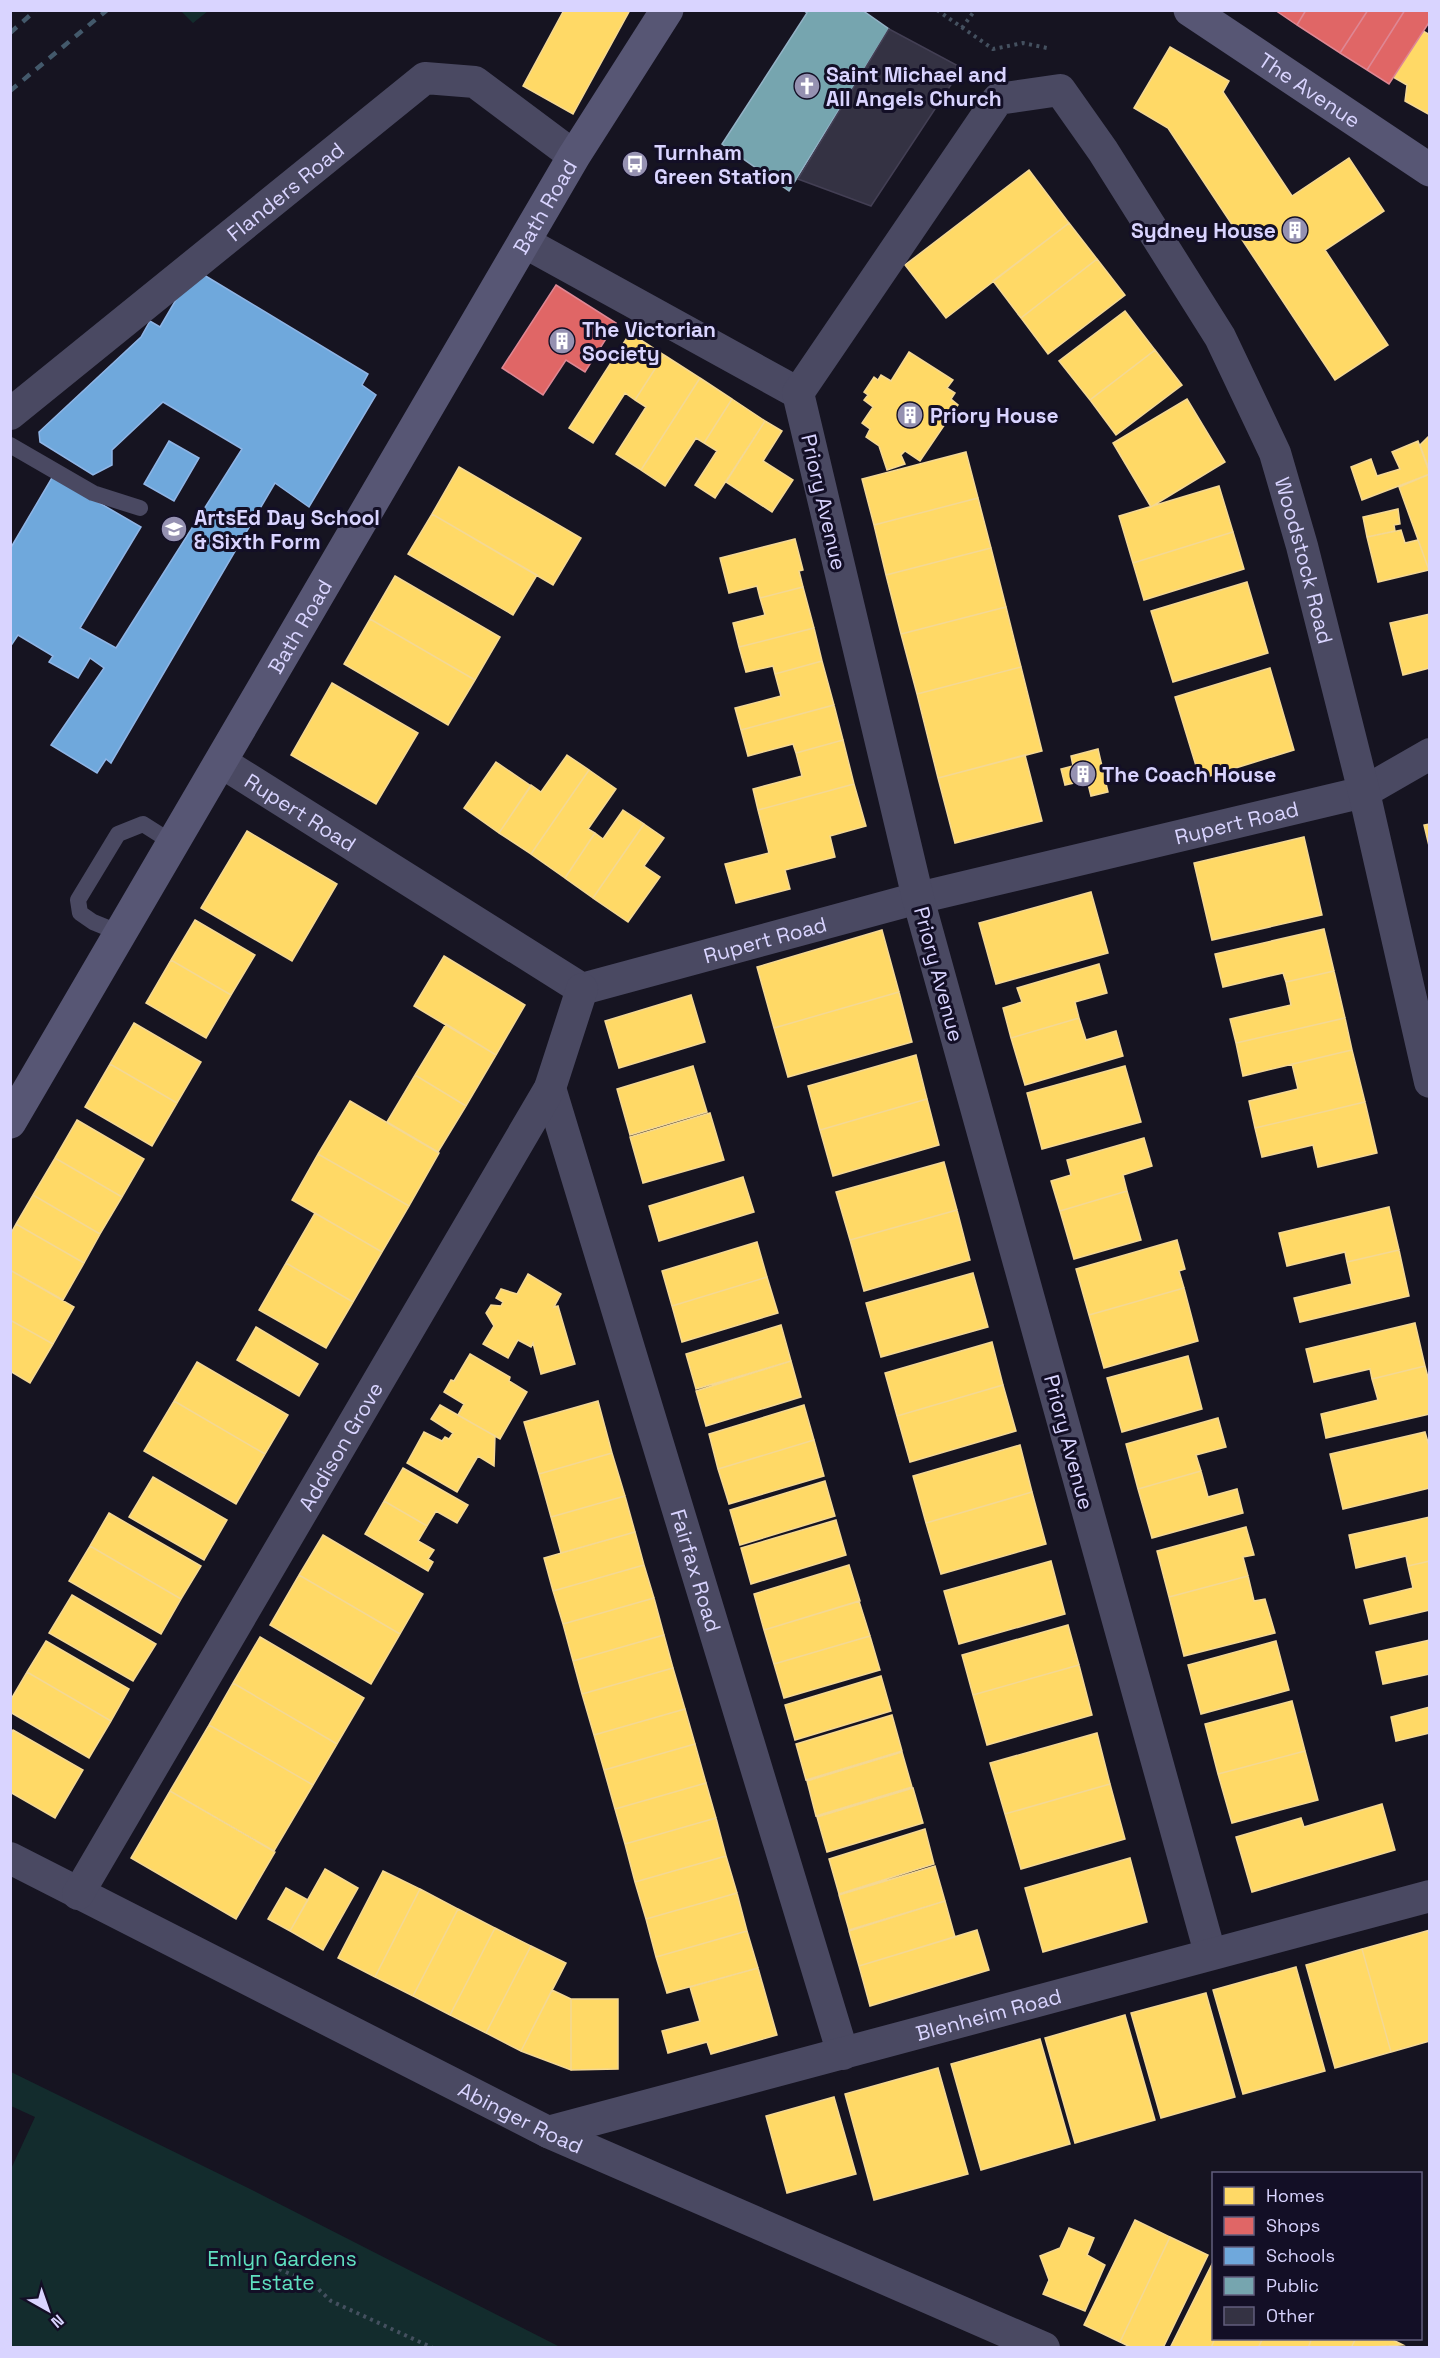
<svg xmlns="http://www.w3.org/2000/svg" width="1440" height="2358" viewBox="0 0 1440 2358" font-family="'Space Grotesk',sans-serif">
<rect width="100%" height="100%" fill="#161421"/>
<!-- green -->
<path fill="#132c2d" d="M181,11h27l-15,12z
M11,2072l235,115 314,160h-549v-178l24,-52 -24,-11z"/>
<!-- homes -->
<path fill="#ffd966" stroke="#f4d894" stroke-width="1.5" d="M564,10h66l-57,104 -50,-28z
M1423,31l7,4v80l-25,-14 2,-16 -14,-8z
M1170,47l59,34 -6,11 69,104 57,-38 35,53 -59,39 63,95 -53,35 -167,-252 -34,-20z
M1029,170l40,53 -123,95 -41,-53z
M1069,223l28,36 -76,59 -28,-37z
M1097,259l28,36 -77,59 -27,-36z
M1125,311l30,39 -65,50 -31,-39z
M630,333l34,22 -29,45 -10,-7 -32,50 -24,-15z
M1155,350l27,35 -66,50 -26,-35z
M909,352l44,28 -6,8 8,5 -4,6 7,6 -38,56 -15,-10 -4,4 4,9 -18,6 -8,-24 -13,-9 4,-8 -8,-6 11,-16 -9,-7 4,-5 -4,-3 10,-15 4,3 3,-5 10,6z
M664,355l36,23 -59,92 -25,-16 30,-47 -11,-7z
M700,378l32,21 -28,44 -8,-5 -31,48 -24,-16z
M732,399l33,22 -50,77 -20,-13 22,-34 -13,-8z
M1187,399l38,63 -74,45 -38,-64z
M765,421l17,10 -19,30 30,19 -21,32 -46,-30z
M1430,435v37l-10,-27z
M1418,441l12,33 -68,26 -11,-33 20,-8 6,17 23,-7 -8,-17z
M966,452l12,46 -104,27 -12,-46z
M459,467l122,71 -28,47 -121,-71z
M1430,474v95l-1,1 -30,-83z
M1219,486l14,46 -100,31 -14,-47z
M978,498l13,50 -105,27 -12,-50z
M1398,509l2,15 -6,1 1,6 -28,6 -4,-20z
M432,514l105,61 -24,40 -105,-61z
M1401,530l4,13 13,-3 11,30 -51,12 -11,-45z
M1233,532l11,37 -100,31 -11,-37z
M795,539l8,31 -4,1 4,16 -43,11 -3,-12 -28,7 -9,-35z
M991,548l15,59 -105,27 -15,-59z
M395,576l105,61 -25,43 -105,-61z
M1247,582l21,71 -95,29 -22,-71z
M803,587l11,41 -75,19 -6,-24 32,-8 -5,-17z
M1006,607l15,60 -104,27 -16,-60z
M1430,614v54l-27,7 -13,-52z
M370,619l105,61 -27,45 -104,-61z
M814,628l8,33 -47,13 -2,-8 -27,6 -7,-25z
M822,661l12,44 -93,25 -6,-22 46,-12 -6,-22z
M1021,667l21,84 -104,27 -21,-84z
M1270,668l24,82 -94,29 -25,-82z
M332,683l86,50 -42,71 -85,-49z
M834,705l9,35 -47,13 -3,-9 -45,12 -7,-26z
M843,740l11,44 -96,26 -5,-21 49,-13 -6,-23z
M1098,749l10,43 -17,4 -4,-16 -22,5 -4,-16 12,-3 -2,-10z
M567,755l22,15 -58,84 -32,-21 32,-48 10,7z
M1025,755l17,66 -87,22 -17,-65z
M496,762l35,24 -32,47 -35,-25z
M589,770l27,19 -28,40 7,4 -30,45 -34,-24z
M854,784l12,42 -36,10 5,21 -50,13 5,19 -54,14 -11,-39 44,-11 -11,-43z
M623,810l21,14 -51,74 -28,-20 30,-45 8,6z
M644,824l20,14 -20,28 16,11 -32,45 -35,-24z
M1430,824v26l-6,-25z
M247,831l90,53 -45,77 -91,-53z
M1304,837l18,78 -110,25 -18,-77z
M1091,892l17,61 -112,31 -17,-61z
M195,920l60,35 -24,40 -60,-35z
M1324,929l10,42 -48,11 -3,-9 -60,14 -8,-33z
M882,930l17,62 -125,36 -17,-61z
M444,956l81,49 -29,50 -82,-49z
M171,960l60,35 -25,43 -60,-35z
M1099,964l8,29 -32,9 4,16 -68,20 -8,-30 19,-6 -5,-14z
M1334,971l11,47 -109,25 -6,-24 61,-14 -5,-23z
M899,992l13,50 -124,35 -14,-49z
M691,995l14,47 -86,26 -14,-47z
M1079,1018l7,22 30,-9 7,25 -98,29 -14,-47z
M1345,1018l7,32 -109,26 -7,-33z
M134,1023l67,39 -24,41 -67,-39z
M446,1024l50,31 -30,51 -51,-31z
M1352,1050l13,52 -110,26 -6,-27 49,-12 -6,-25z
M916,1055l11,44 -107,31 -12,-44z
M110,1064l67,39 -25,43 -67,-39z
M693,1066l14,46 -77,23 -13,-46z
M1125,1066l16,56 -99,27 -15,-56z
M415,1075l51,31 -28,46 -51,-30z
M927,1099l12,46 -106,31 -13,-46z
M350,1101l89,52 -30,53 -91,-52z
M1365,1102l12,51 -59,14 -5,-22 -51,12 -7,-29z
M710,1113l14,47 -81,23 -13,-46z
M77,1120l67,39 -22,38 -67,-39z
M1144,1138l8,28 -29,9 4,16 -67,20 -9,-30 20,-6 -4,-15z
M318,1154l91,52 -27,46 -90,-52z
M55,1158l67,39 -22,37 -67,-39z
M944,1162l13,48 -107,30 -14,-48z
M743,1177l11,35 -95,29 -10,-35z
M1127,1191l14,49 -67,19 -14,-48z
M33,1195l67,39 -16,29 -68,-39z
M1389,1207l10,43 -52,12 -2,-10 -58,14 -8,-33z
M957,1210l13,50 -106,31 -14,-51z
M315,1213l67,39 -29,50 -67,-39z
M16,1224l68,39 -21,37 -53,-30v-35z
M1177,1240l8,29 -6,2 5,17 -95,27 -13,-46z
M757,1242l10,35 -95,29 -10,-35z
M1399,1250l10,46 -109,26 -6,-24 58,-14 -5,-22z
M286,1263l67,39 -27,46 -67,-38z
M10,1270l64,37 -21,37 -43,-24z
M973,1273l15,54 -107,30 -15,-54z
M528,1274l33,20 -7,13 4,-1 17,58 -34,10 -8,-31 -2,4 -13,-7 -10,18 -25,-14 11,-18 -8,-13 5,-8 10,1 2,-4 -7,-4 5,-9 16,5z
M767,1277l11,36 -96,29 -10,-36z
M1184,1288l14,53 -94,27 -15,-53z
M10,1320l43,24 -23,39 -20,-12z
M1415,1323l10,43 -53,13 -2,-10 -56,13 -8,-33z
M781,1325l10,36 -95,28 -10,-35z
M256,1327l62,37 -19,32 -62,-36z
M992,1342l11,43 -106,31 -12,-43z
M470,1354l40,23 -1,4 18,11 -27,47 -42,-24 6,-11 -20,-12 7,-12 3,1z
M1188,1356l14,53 -80,23 -15,-54z
M791,1361l10,36 -95,29 -10,-35z
M197,1362l91,53 -23,39 -91,-53z
M1425,1366l5,19v29l-104,24 -5,-24 57,-14 -6,-21z
M1003,1385l13,46 -106,31 -13,-46z
M174,1401l91,53 -29,50 -92,-53z
M598,1401l14,52 -73,21 -15,-52z
M440,1405l55,31 -1,30 -16,-10 -21,36 -50,-29 17,-31 18,9 3,-4 4,2 4,-6 -22,-14z
M804,1405l10,35 -96,29 -9,-35z
M1218,1418l8,29 -30,8 5,16 -63,18 -12,-45z
M1425,1432l5,17v39l-87,21 -13,-55z
M814,1440l10,36 -95,28 -11,-35z
M1020,1445l12,47 -106,31 -13,-47z
M612,1453l13,43 -74,21 -12,-43z
M403,1468l65,37 -11,18 -21,-12 -9,15 -43,-25z
M1201,1471l7,26 29,-8 6,24 -91,25 -14,-49z
M153,1477l74,43 -23,40 -75,-43z
M825,1481l10,35 -95,29 -10,-35z
M1032,1492l14,52 -105,30 -15,-51z
M625,1496l10,36 -74,21 -10,-36z
M384,1501l43,25 -9,15 16,9 -6,9 5,3 -5,9 -63,-37z
M109,1513l92,53 -20,33 -91,-53z
M1430,1517v44l-22,5 -2,-10 -50,12 -7,-33z
M836,1520l10,35 -95,29 -10,-36z
M1246,1527l8,28 -11,2 5,19 -79,21 -12,-46z
M635,1532l9,33 -91,26 -9,-33z
M323,1535l100,59 -23,40 -101,-59z
M90,1546l91,53 -20,35 -92,-53z
M1051,1561l14,53 -106,30 -15,-53z
M1430,1561v49l-60,14 -6,-24 49,-12 -5,-22z
M644,1565l10,33 -91,26 -10,-33z
M849,1565l11,36 -96,29 -10,-36z
M299,1575l101,59 -29,50 -101,-59z
M1248,1576l6,25 11,-2 10,34 -91,23 -15,-59z
M72,1595l84,49 -23,37 -84,-48z
M654,1598l10,37 -91,26 -10,-37z
M859,1601l11,35 -96,28 -10,-34z
M1068,1625l11,40 -106,30 -11,-40z
M664,1635l9,33 -91,26 -9,-33z
M870,1636l10,34 -96,28 -10,-34z
M260,1637l104,61 -27,46 -104,-61z
M1430,1640v34l-47,10 -7,-32z
M46,1641l83,48 -18,32 -84,-49z
M1276,1641l13,49 -88,24 -13,-49z
M1079,1665l13,50 -105,30 -14,-50z
M673,1668l12,41 -91,26 -12,-41z
M27,1672l84,49 -22,37 -79,-46v-11z
M881,1676l10,35 -96,29 -10,-35z
M233,1683l104,61 -24,41 -104,-60z
M1292,1701l13,50 -87,23 -13,-50z
M1430,1707v26l-34,8 -5,-24z
M685,1709l10,35 -91,26 -10,-35z
M892,1715l10,36 -96,29 -10,-36z
M209,1725l104,60 -39,66 -104,-60z
M13,1730l70,40 -28,48 -45,-26v-57z
M1097,1733l13,51 -105,30 -15,-51z
M695,1744l11,39 -91,26 -11,-39z
M1305,1751l13,49 -86,23 -14,-49z
M902,1752l10,35 -96,29 -9,-35z
M706,1783l10,35 -91,26 -10,-35z
M1110,1784l15,55 -104,30 -16,-55z
M913,1788l10,35 -96,29 -10,-35z
M170,1791l105,61 -39,67 -105,-61z
M1382,1804l13,46 -143,42 -16,-55 65,-19 3,9z
M716,1818l10,38 -91,26 -10,-38z
M925,1829l9,35 -95,30 -10,-35z
M726,1856l11,37 -91,26 -11,-37z
M1130,1858l17,64 -104,30 -18,-64z
M935,1866l10,35 -96,29 -10,-35z
M325,1869l33,19 -35,62 -33,-19z
M383,1871l37,18 -45,88 -37,-19z
M286,1888l22,12 -18,31 -22,-12z
M420,1889l38,20 -45,87 -38,-19z
M737,1893l10,38 -91,26 -10,-38z
M945,1901l10,36 -96,29 -10,-35z
M458,1909l37,19 -45,87 -37,-19z
M495,1928l36,18 -45,87 -36,-18z
M977,1930l12,40 -119,36 -11,-40z
M1430,1930v111l-39,11 -29,-103z
M747,1931l11,37 -91,25 -11,-36z
M531,1946l35,17 -45,88 -35,-18z
M1362,1949l29,103 -56,16 -29,-103z
M1296,1967l29,104 -82,23 -30,-104z
M758,1968l19,67 -66,19 -4,-12 -39,11 -6,-22 38,-10 -10,-34z
M552,1990l19,9v71l-50,-19z
M1206,1993l29,104 -74,21 -30,-105z
M571,1999h47v70l-47,1z
M1125,2015l30,105 -80,23 -30,-105z
M1040,2039l30,105 -89,26 -30,-106z
M938,2068l30,106 -94,26 -29,-106z
M834,2097l22,77 -69,19 -21,-77z
M1135,2220l35,17 -50,105 -36,-17z
M1069,2228l25,10 -7,17 18,10 -20,46 -42,-17 6,-14 -9,-24 20,-8z
M1170,2237l38,18 -45,93h-31l-12,-6z
M1214,2260l1,78 -4,10h-41z
M1215,2338h48l-5,10h-47z
M1263,2338h49l-4,10h-50z
M1312,2338h44l-5,10h-43z
M1356,2338h33l14,7 -52,3z"/>
<!-- shops -->
<path fill="#e06666" stroke="#de8794" stroke-width="1.5" d="M1275,10h31l-9,15z
M1306,10h62l-28,43 -43,-28z
M1368,10h37l-38,60 -27,-17z
M1405,10h25v11l-41,63 -22,-14z
M556,285l60,38 -31,49 -19,-12 -23,35 -41,-27z"/>
<!-- schools -->
<path fill="#6fa8dc" stroke="#8fb5e6" stroke-width="1.5" d="M194,269l174,105 -6,11 14,10 -67,112 -34,-24 -164,280 -5,-4 -9,14 -46,-28 53,-77 -14,-10 -12,20 -29,-16 4,-6 -35,-21 -8,12v-98l43,-73 88,51 -61,101 36,20 126,-199 -79,-47 -51,48v15l-19,10 -53,-33 -1,-10 102,-95 9,-16 10,6z
M169,441l30,17 -25,43 -30,-17z"/>
<!-- public -->
<path fill="#76a5af" stroke="#94b3c7" stroke-width="1.5" d="M803,10h59l27,19 -100,162 -67,-47 85,-131z"/>
<!-- building -->
<path fill="#343243" stroke="#433f54" stroke-width="1.5" d="M889,29l73,39 -91,138 -73,-27z"/>
<g fill="none" stroke-linecap="round" stroke-linejoin="round">
<!-- path -->
<path stroke="#44505f" stroke-width="4" stroke-dasharray="3 4.5" stroke-linecap="butt" d="M937,10l56,39 30,-6 24,5
M962,28l13,-18
M279,2269l34,15 18,17 102,47"/>
<!-- lane -->
<path stroke="#4a4962" stroke-width="16" d="M10,445l83,48 47,15
M120,933l-27,-11 -13,-9 -2,-13 40,-66 25,-10 30,19"/>
<!-- street -->
<g stroke="#4a4962" stroke-width="32">
<path d="M524,242l274,151"/>
<path id="s1" d="M10,414l415,-336 50,4 99,74"/>
<path id="s2" d="M221,762l361,227 336,-91 446,-106 66,-38"/>
<path id="s3" d="M550,1088l293,966"/>
<path id="s4" d="M10,1858l538,274 496,216"/>
<path id="s5" d="M78,1894l472,-806 32,-99"/>
<path id="s6" d="M1210,1953l-292,-1055 -120,-505 200,-294 62,-9 43,61 117,186 55,116 27,93 62,246 66,290"/>
<path id="s7" d="M548,2132l882,-236"/>
</g>
<!-- secondary -->
<g stroke="#575674" stroke-width="33">
<path id="s8" d="M1190,10l240,160"/>
<path id="s9" d="M10,1122l564,-966 93,-146"/>
</g>
<!-- rail -->
<path stroke="#43596b" stroke-width="4.5" stroke-dasharray="9 8" stroke-linecap="butt" d="M10,33l26,-23
M10,91l97,-81"/>
</g>
<!-- icons -->
<defs>
<symbol id="church-disc" viewBox="-11 -11 22 22"><circle r="9.5" fill="#9591b1" stroke="#130f26"/><path d="M-1.2-6h2.4v3.5h3.3v2.4h-3.3V6h-2.4V-.1h-3.3v-2.4h3.3Z" fill="#fff"/></symbol>
<symbol id="bus-disc" viewBox="-11 -11 22 22"><circle r="9.5" fill="#9591b1" stroke="#130f26"/><path d="M-5-6H5V4H4V6H2V4H-2V6H-4V4H-5ZM-3.5-4V0h7V-4ZM-3.5 1.2v1.5H-2V1.2ZM2 1.2v1.5H3.5V1.2Z" fill="#fff"/></symbol>
<symbol id="building-disc" viewBox="-11 -11 22 22"><circle r="9.5" fill="#9591b1" stroke="#130f26"/><path d="M-4-6H4V6H1V3H-1V6H-4ZM-2.5-4.3h1.7v1.8h-1.7ZM.8-4.3h1.7v1.8H.8ZM-2.5-1h1.7V.8h-1.7ZM.8-1h1.7V.8H.8Z" fill="#fff"/></symbol>
<symbol id="school-disc" viewBox="-11 -11 22 22"><circle r="9.5" fill="#9591b1" stroke="#130f26"/><path d="M0-5L7-2L0 1L-7-2ZM-4 1L0 2.5L4 1V4Q0 6-4 4Z" fill="#fff"/></symbol>
</defs>
<g fill-rule="evenodd">
<use href="#church-disc" x="792" y="71" width="30" height="30"/>
<use href="#bus-disc" x="620" y="149" width="30" height="30"/>
<use href="#building-disc" x="1280" y="215" width="30" height="30"/>
<use href="#building-disc" x="547" y="326" width="30" height="30"/>
<use href="#building-disc" x="895" y="400" width="30" height="30"/>
<use href="#school-disc" x="159" y="514" width="30" height="30"/>
<use href="#building-disc" x="1068" y="759" width="30" height="30"/>
</g>
<g text-anchor="middle" dominant-baseline="central" stroke-width="6" stroke-linejoin="round" paint-order="stroke">
<!-- poi labels -->
<g font-size="21" font-weight="bold" fill="#d9d4ff" stroke="#130f26" text-anchor="start">
<text x="826" y="74">Saint Michael and<tspan x="826" dy="24">All Angels Church</tspan></text>
<text x="654" y="152">Turnham<tspan x="654" dy="24">Green Station</tspan></text>
<text x="1276" y="230" text-anchor="end">Sydney House</text>
<text x="582" y="329">The Victorian<tspan x="582" dy="24">Society</tspan></text>
<text x="930" y="415">Priory House</text>
<text x="194" y="517">ArtsEd Day School<tspan x="194" dy="24">&amp; Sixth Form</tspan></text>
<text x="1102" y="774">The Coach House</text>
</g>
<!-- street labels -->
<g font-size="21" fill="#d9d4ff" stroke="#130f26">
<text stroke="none"><textPath href="#s8" startOffset="144">The Avenue</textPath></text>
<text stroke="none"><textPath href="#s1" startOffset="354">Flanders Road</textPath></text>
<text stroke="none"><textPath href="#s9" startOffset="1060">Bath Road</textPath></text>
<text transform="translate(824 502) rotate(77)">Priory Avenue</text>
<text stroke="none"><textPath href="#s6" startOffset="2566">Woodstock Road</textPath></text>
<text stroke="none"><textPath href="#s9" startOffset="574">Bath Road</textPath></text>
<text stroke="none"><textPath href="#s2" startOffset="94">Rupert Road</textPath></text>
<text stroke="none"><textPath href="#s2" startOffset="1102">Rupert Road</textPath></text>
<text stroke="none"><textPath href="#s2" startOffset="616">Rupert Road</textPath></text>
<text transform="translate(939 974) rotate(75)">Priory Avenue</text>
<text transform="translate(1069 1442) rotate(75)">Priory Avenue</text>
<text stroke="none"><textPath href="#s5" startOffset="519">Addison Grove</textPath></text>
<text stroke="none"><textPath href="#s3" startOffset="504">Fairfax Road</textPath></text>
<text stroke="none"><textPath href="#s7" startOffset="456">Blenheim Road</textPath></text>
<text stroke="none"><textPath href="#s4" startOffset="573">Abinger Road</textPath></text>
</g>
<!-- park labels -->
<g font-size="21" fill="#5fe0c0" stroke="#130f26">
<text x="282" y="2258">Emlyn Gardens<tspan x="282" dy="24">Estate</tspan></text>
</g>
</g>
<!-- border -->
<rect width="1440" height="2358" fill="none" stroke="#d9d4ff" stroke-width="24"/>
<!-- legend -->
<rect x="1212" y="2172" width="210" height="168" fill="#130f26" stroke="#625e7d" stroke-width="1.5"/>
<rect x="1224" y="2187" width="30" height="18" fill="#ffd966" stroke="#625e7d" stroke-width="1.5"/>
<text x="1266" y="2202" font-size="18" fill="#d9d4ff">Homes</text>
<rect x="1224" y="2217" width="30" height="18" fill="#e06666" stroke="#625e7d" stroke-width="1.5"/>
<text x="1266" y="2232" font-size="18" fill="#d9d4ff">Shops</text>
<rect x="1224" y="2247" width="30" height="18" fill="#6fa8dc" stroke="#625e7d" stroke-width="1.5"/>
<text x="1266" y="2262" font-size="18" fill="#d9d4ff">Schools</text>
<rect x="1224" y="2277" width="30" height="18" fill="#76a5af" stroke="#625e7d" stroke-width="1.5"/>
<text x="1266" y="2292" font-size="18" fill="#d9d4ff">Public</text>
<rect x="1224" y="2307" width="30" height="18" fill="#343243" stroke="#625e7d" stroke-width="1.5"/>
<text x="1266" y="2322" font-size="18" fill="#d9d4ff">Other</text>
<!-- north arrow -->
<g transform="translate(48 2310) rotate(140)" stroke="#130f26" stroke-width="4.5" paint-order="stroke">
<path d="M0-4.5L10 22L0 15L-10 22Z" fill="#d9d4ff"/>
<text y="-9" font-size="16" font-weight="bold" text-anchor="middle" fill="#d9d4ff">N</text>
</g>
</svg>
